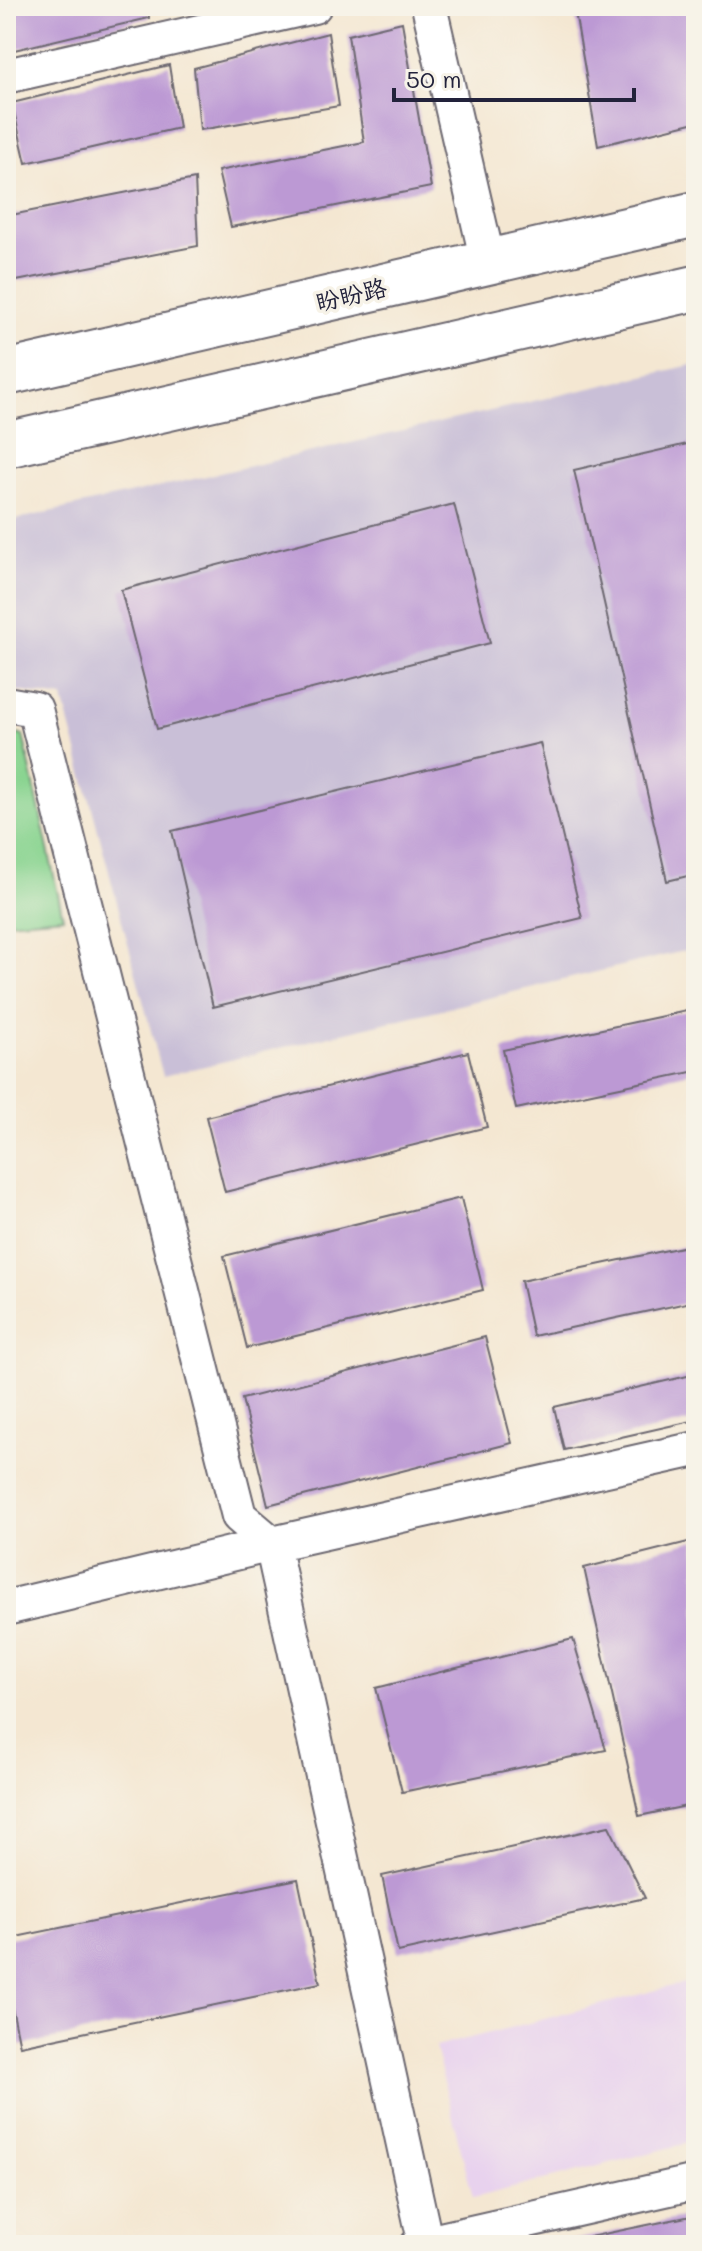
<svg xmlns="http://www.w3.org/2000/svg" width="702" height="2251" viewBox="0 0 702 2251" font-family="Mali,'LXGW WenKai TC',sans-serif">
<rect width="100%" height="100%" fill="#f7f3e8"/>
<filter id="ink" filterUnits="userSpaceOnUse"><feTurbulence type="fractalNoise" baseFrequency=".0125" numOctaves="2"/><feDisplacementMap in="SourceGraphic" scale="16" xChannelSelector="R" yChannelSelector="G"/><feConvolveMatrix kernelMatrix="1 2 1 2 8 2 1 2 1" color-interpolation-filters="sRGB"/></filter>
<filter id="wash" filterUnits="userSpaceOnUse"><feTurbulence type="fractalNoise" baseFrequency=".006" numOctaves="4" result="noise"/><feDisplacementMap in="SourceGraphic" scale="32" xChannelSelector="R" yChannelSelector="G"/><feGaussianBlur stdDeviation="1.8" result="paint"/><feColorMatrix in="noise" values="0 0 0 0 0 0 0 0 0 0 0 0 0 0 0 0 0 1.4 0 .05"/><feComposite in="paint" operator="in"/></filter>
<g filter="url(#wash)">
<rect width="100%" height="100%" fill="#f4e7d2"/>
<!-- built -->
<path fill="#e8d2ee" d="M696,1980v161l-223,57 -38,-151z"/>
<!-- industrial -->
<path fill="#c9bfd7" d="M696,364v584l-533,128 -100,-378 -57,-9v-167z"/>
<!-- green -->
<path fill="#8ad491" stroke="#567b66" stroke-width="2" d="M6,734l17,1 40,182 -57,5z"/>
<g id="blocks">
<!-- building -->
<path fill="#bc99d4" d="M6,6h142l1,12 -143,34z
M574,6h122v116l-98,24z
M402,22l29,165 -200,40 -13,-56 146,-29 -16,-107z
M328,33l11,73 -139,24 -6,-62z
M169,65l10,63 -153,35 -14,-60z
M195,179l3,67 -192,37v-67z
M696,442v432l-29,7 -93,-411z
M454,504l36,139 -333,86 -36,-139z
M540,743l42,175 -369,89 -41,-176z
M696,1009v62l-180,38 -13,-59z
M468,1052l19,75 -262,65 -19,-75z
M461,1198l22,92 -236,58 -23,-92z
M696,1244v57l-163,35 -12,-55z
M485,1337l27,106 -244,62 -26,-106z
M696,1374v46l-132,30 -10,-43z
M696,1540v264l-57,12 -55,-248z
M573,1639l33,111 -204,42 -26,-104z
M609,1826l36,72 -247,54 -16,-76z
M298,1879l22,104 -300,63 -14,-67v-40z
M696,2215v30h-141v-1z"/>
</g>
</g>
<g filter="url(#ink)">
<use href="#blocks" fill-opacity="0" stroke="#6c6770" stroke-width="2"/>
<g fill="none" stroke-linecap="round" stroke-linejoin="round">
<defs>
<path id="minor" d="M429,6l59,256
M6,76l308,-70
M6,704l29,5 204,807 33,28 424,-95
M6,1608l266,-64 154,701
M418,2245l278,-63"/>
<path id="major" d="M6,373l690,-159
M6,445l690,-157"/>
</defs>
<!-- minor casing -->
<use href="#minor" stroke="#6c6770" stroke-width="38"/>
<!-- major casing -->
<use href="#major" stroke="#6c6770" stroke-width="48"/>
<!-- minor -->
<use href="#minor" stroke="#fff" stroke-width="34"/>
<!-- major -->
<use href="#major" stroke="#fff" stroke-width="44"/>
</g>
</g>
<g text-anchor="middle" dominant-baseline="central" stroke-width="7" stroke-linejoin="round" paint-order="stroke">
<!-- street labels -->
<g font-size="24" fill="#22223b" stroke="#f7f3e8">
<text transform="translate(351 294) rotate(-13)">盼盼路</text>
</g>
</g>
<!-- margin -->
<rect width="702" height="2251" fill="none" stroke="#f7f3e8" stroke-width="32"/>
<!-- scale -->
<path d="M394 88v12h240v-12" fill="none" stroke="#22223b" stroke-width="4"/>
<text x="406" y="88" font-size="24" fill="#22223b" stroke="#f7f3e8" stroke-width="6" paint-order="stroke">50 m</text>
</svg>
